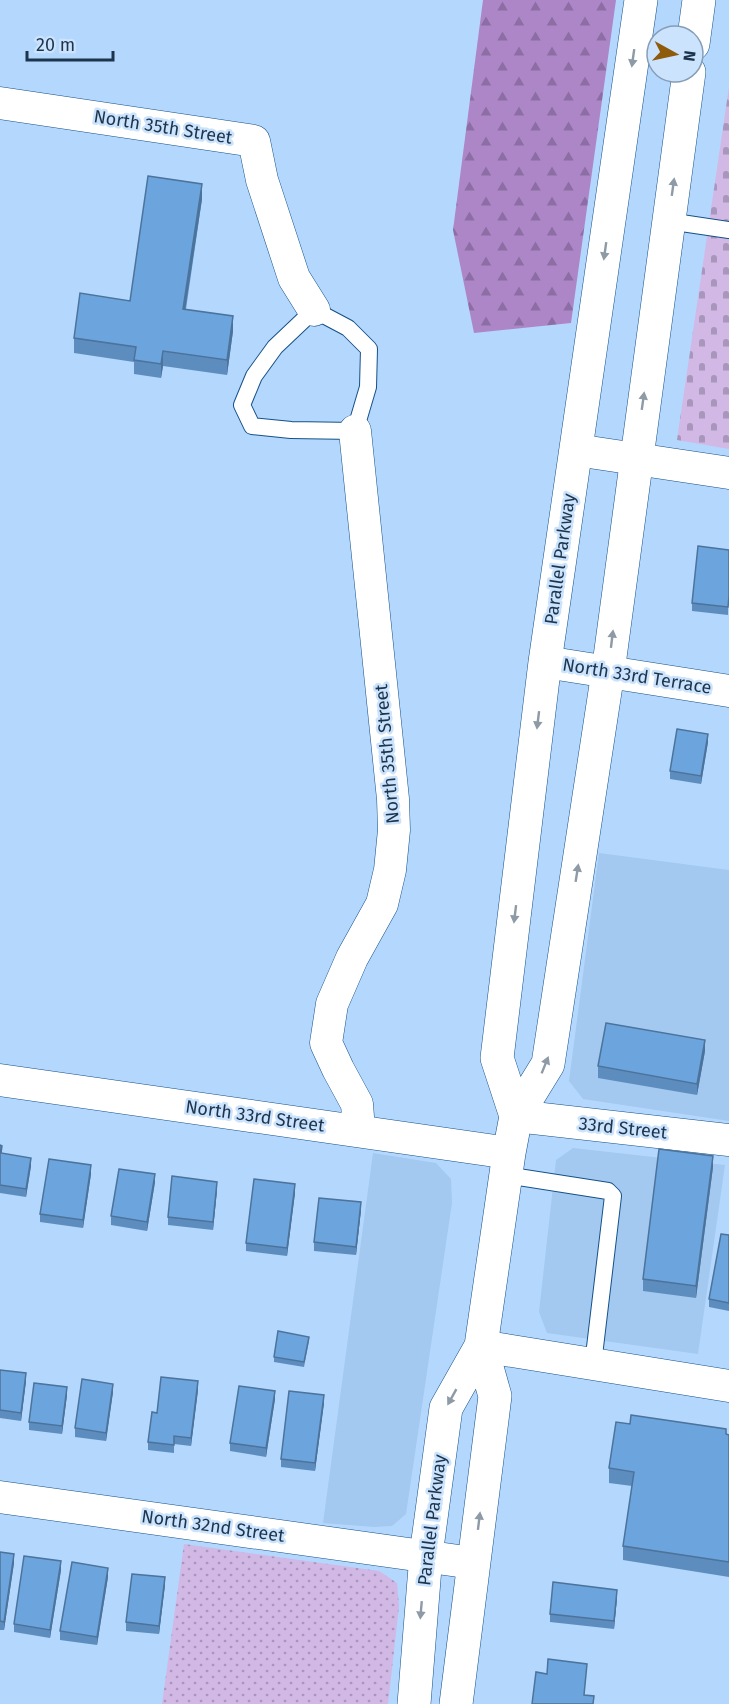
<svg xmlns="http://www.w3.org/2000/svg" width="729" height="1704" viewBox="0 0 729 1704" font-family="'Fira Sans',sans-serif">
<defs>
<pattern id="grass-dots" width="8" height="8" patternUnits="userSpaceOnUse" patternTransform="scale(1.5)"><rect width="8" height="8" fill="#d1b8e5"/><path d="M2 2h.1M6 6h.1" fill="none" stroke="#a996bc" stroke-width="1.8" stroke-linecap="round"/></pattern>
<pattern id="forest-firs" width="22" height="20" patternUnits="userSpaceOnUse" patternTransform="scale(1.5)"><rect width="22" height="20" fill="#ad86c8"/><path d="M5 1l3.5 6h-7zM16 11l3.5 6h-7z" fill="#8c6ea5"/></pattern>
<pattern id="cemetery-stones" width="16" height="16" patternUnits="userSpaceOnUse" patternTransform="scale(1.5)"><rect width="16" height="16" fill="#d1b8e5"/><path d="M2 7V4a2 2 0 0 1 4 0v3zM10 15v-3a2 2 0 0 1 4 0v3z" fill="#a996bc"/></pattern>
</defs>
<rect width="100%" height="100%" fill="#b4d7fd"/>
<!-- built -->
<path fill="#a3c9f1" d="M599,853l130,17v251l-146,-22 -14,-18z
M573,1148l152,17 -27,189 -151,-21 -8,-21 17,-152z
M373,1153l63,10 15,16 1,24 -46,311 -14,12 -18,1 -51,-4z"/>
<!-- grass -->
<path fill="url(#grass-dots)" d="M184,1544l195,27 18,12 2,23 -11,98h-226z"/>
<!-- forest -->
<path fill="url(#forest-firs)" d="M483,0h133l-45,323 -97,10 -21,-103z"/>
<!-- cemetery -->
<path fill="url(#cemetery-stones)" d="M729,87v362l-52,-9z"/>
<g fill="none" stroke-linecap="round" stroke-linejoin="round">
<defs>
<path id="service" d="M668,221l61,9
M314,310l34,18 21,21 -1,38 -13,44 -64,-1 -39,-4 -10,-21 12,-29 21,-29z
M506,1175l102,16 5,5 -20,168"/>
<path id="minor" d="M0,103l254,38 8,39 32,98 20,32
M355,431l38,368 1,31 -4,40 -8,34 -30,54 -20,46 -6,39 12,26 19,35 2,26
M576,450l153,23
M545,662l184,29
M0,1080l509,73
M516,1116l213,24
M481,1346l248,40
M0,1497l473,66"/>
<path id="secondary" d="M693,44l6,-44
M516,1116l-19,-58 48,-396 96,-662
M414,1704l12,-149 20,-147 35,-62 28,-193 7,-37 32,-52 60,-392 81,-600
M456,1704l39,-308 -14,-50"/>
</defs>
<!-- service casing -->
<use href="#service" stroke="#145187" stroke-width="18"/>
<!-- minor casing -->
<use href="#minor" stroke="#145187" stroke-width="33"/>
<!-- secondary casing -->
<use href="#secondary" stroke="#145187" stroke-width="34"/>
<!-- service -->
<use href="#service" stroke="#fff" stroke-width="16"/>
<!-- minor -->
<use href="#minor" stroke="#fff" stroke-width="32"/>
<!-- secondary -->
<use href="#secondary" stroke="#fff" stroke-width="33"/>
</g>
<!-- wall -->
<path fill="#5d8dbf" d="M202,199l-16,110 47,22 -6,44 -64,-9 -2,12 -27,-4v-12l-60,-9v-15l56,-37z
M729,550l-1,65 -36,-4v-8z
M708,742l-7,42 -31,-5v-8z
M705,1051l-8,44 -99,-17v-12z
M0,1145l2,8 29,13 -5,31 -26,-4z
M713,1167l-17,131 -53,-7v-12z
M91,1174l-8,54 -43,-6v-8z
M155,1182l-8,49 -36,-6v-9z
M217,1190l-4,40 -45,-5v-8z
M295,1193l-8,63 -41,-5v-8z
M361,1210l-5,45 -42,-4v-9z
M729,1235v76l-20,-4v-8z
M309,1341l-5,26 -30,-5v-5z
M0,1370l26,11 -5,40 -21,-3z
M198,1390l-7,56 -17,-2v9l-26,-3v-8l9,-29z
M113,1392l-7,49 -31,-4v-9z
M67,1395l-5,39 -33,-4v-8z
M275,1399l-9,58 -36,-6v-8z
M324,1403l-9,68 -34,-4v-8z
M726,1434l3,1v142l-106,-17v-14l9,-60 -23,-3v-15z
M0,1552l14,11 -10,67h-4z
M61,1570l-11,68 -36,-6v-8z
M108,1577l-11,68 -37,-5v-9z
M165,1585l-6,49 -33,-3v-9z
M617,1598l-3,31 -64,-7v-8z"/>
<!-- shaded-wall -->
<path fill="#4c739b" d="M202,184v15l-19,124v-14z
M233,316v15l-6,44v-15z
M163,351v15l-2,12v-14z
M708,734v8l-7,42v-8z
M705,1040v11l-8,44v-11z
M713,1156v11l-17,131v-12z
M31,1158v8l-5,31v-8z
M91,1165v9l-8,54v-8z
M155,1174v8l-8,49v-9z
M217,1182v8l-4,40v-8z
M295,1184v9l-8,63v-8z
M361,1202v8l-5,45v-8z
M26,1373v8l-5,40v-8z
M198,1381v9l-7,56v-8z
M113,1384v8l-7,49v-8z
M67,1387v8l-5,39v-8z
M275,1391v8l-9,58v-9z
M324,1395v8l-9,68v-8z
M14,1554v9l-10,67v-8z
M61,1561v9l-11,68v-8z
M108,1568v9l-11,68v-8z
M165,1577v8l-6,49v-8z
M617,1590v8l-3,31v-8z"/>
<!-- building -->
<path fill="#6ca4de" stroke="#4c739b" stroke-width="1.5" d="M148,176l54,8 -19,125 50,7 -6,44 -64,-9 -2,13 -27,-4 2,-13 -62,-9 6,-45 50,8z
M698,546l31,4v46l-1,11 -36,-4z
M677,729l31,5 -7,42 -31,-5z
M606,1023l99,17 -8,44 -99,-18z
M0,1145l2,1 -1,7 30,5 -5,31 -26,-4z
M659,1149l54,7 -17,130 -53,-7z
M49,1159l42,6 -8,55 -43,-6z
M119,1169l36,5 -8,48 -36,-6z
M172,1176l45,6 -4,40 -45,-5z
M254,1179l41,5 -8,64 -41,-5z
M319,1198l42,4 -5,45 -42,-5z
M721,1234l8,1v68l-20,-4z
M278,1331l31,6 -5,25 -30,-5z
M0,1370l26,3 -5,40 -21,-3z
M161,1377l37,4 -7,57 -17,-2v9l-26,-3 4,-30 5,1z
M82,1379l31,5 -7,49 -31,-5z
M34,1383l33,4 -5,39 -33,-4z
M239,1386l36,5 -9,57 -36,-5z
M289,1391l35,4 -9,68 -34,-4z
M631,1415l95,14v5l3,1v127l-106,-16 11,-74 -25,-4 7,-46 14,2z
M0,1552l14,2 -10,68 -4,-1z
M24,1556l37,5 -11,69 -36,-6z
M72,1562l36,6 -11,69 -37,-6z
M132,1574l33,3 -6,49 -33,-4z
M553,1582l64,8 -3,31 -64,-7z
M548,1659l39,5 -3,31 10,1 -1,8h-61l4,-32 11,2z"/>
<!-- one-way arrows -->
<defs><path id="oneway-solid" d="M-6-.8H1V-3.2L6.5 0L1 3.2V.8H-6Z" transform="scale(1.5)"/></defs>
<g fill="#8e9aa6">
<use href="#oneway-solid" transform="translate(633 58) rotate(98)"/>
<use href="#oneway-solid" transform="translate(673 187) rotate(-82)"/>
<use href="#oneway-solid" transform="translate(605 251) rotate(98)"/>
<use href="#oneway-solid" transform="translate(643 401) rotate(-82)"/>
<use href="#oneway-solid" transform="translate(612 639) rotate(-83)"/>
<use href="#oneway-solid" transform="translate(538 720) rotate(97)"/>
<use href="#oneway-solid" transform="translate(577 873) rotate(-81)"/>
<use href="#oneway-solid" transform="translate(515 914) rotate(97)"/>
<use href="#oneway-solid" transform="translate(545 1065) rotate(-68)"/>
<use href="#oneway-solid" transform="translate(452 1397) rotate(119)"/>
<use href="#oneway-solid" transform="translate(479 1521) rotate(-83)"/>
<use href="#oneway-solid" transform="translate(421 1610) rotate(95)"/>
</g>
<g text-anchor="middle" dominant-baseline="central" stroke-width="5" stroke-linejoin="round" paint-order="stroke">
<!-- street labels -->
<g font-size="18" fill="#1c354d" stroke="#cbe3fc">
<text transform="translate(163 127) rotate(9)">North 35th Street</text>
<text transform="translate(560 559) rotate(-82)">Parallel Parkway</text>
<text transform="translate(637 676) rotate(9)">North 33rd Terrace</text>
<text transform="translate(387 754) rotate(-95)">North 35th Street</text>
<text transform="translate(255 1116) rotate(8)">North 33rd Street</text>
<text transform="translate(623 1128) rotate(6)">33rd Street</text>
<text transform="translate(432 1520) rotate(-83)">Parallel Parkway</text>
<text transform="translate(213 1526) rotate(8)">North 32nd Street</text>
</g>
</g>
<!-- north arrow -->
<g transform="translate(675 54) rotate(98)"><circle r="28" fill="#cbe3fc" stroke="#859db6" stroke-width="1.5"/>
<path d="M0-4.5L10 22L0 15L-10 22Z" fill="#8e5b0a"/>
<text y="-9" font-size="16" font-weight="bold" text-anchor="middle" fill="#1c354d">N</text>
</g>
<!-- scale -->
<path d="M27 51v9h86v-9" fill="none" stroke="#1c354d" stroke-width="3"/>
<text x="36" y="51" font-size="18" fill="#1c354d" stroke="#cbe3fc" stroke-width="4.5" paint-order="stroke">20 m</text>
</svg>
